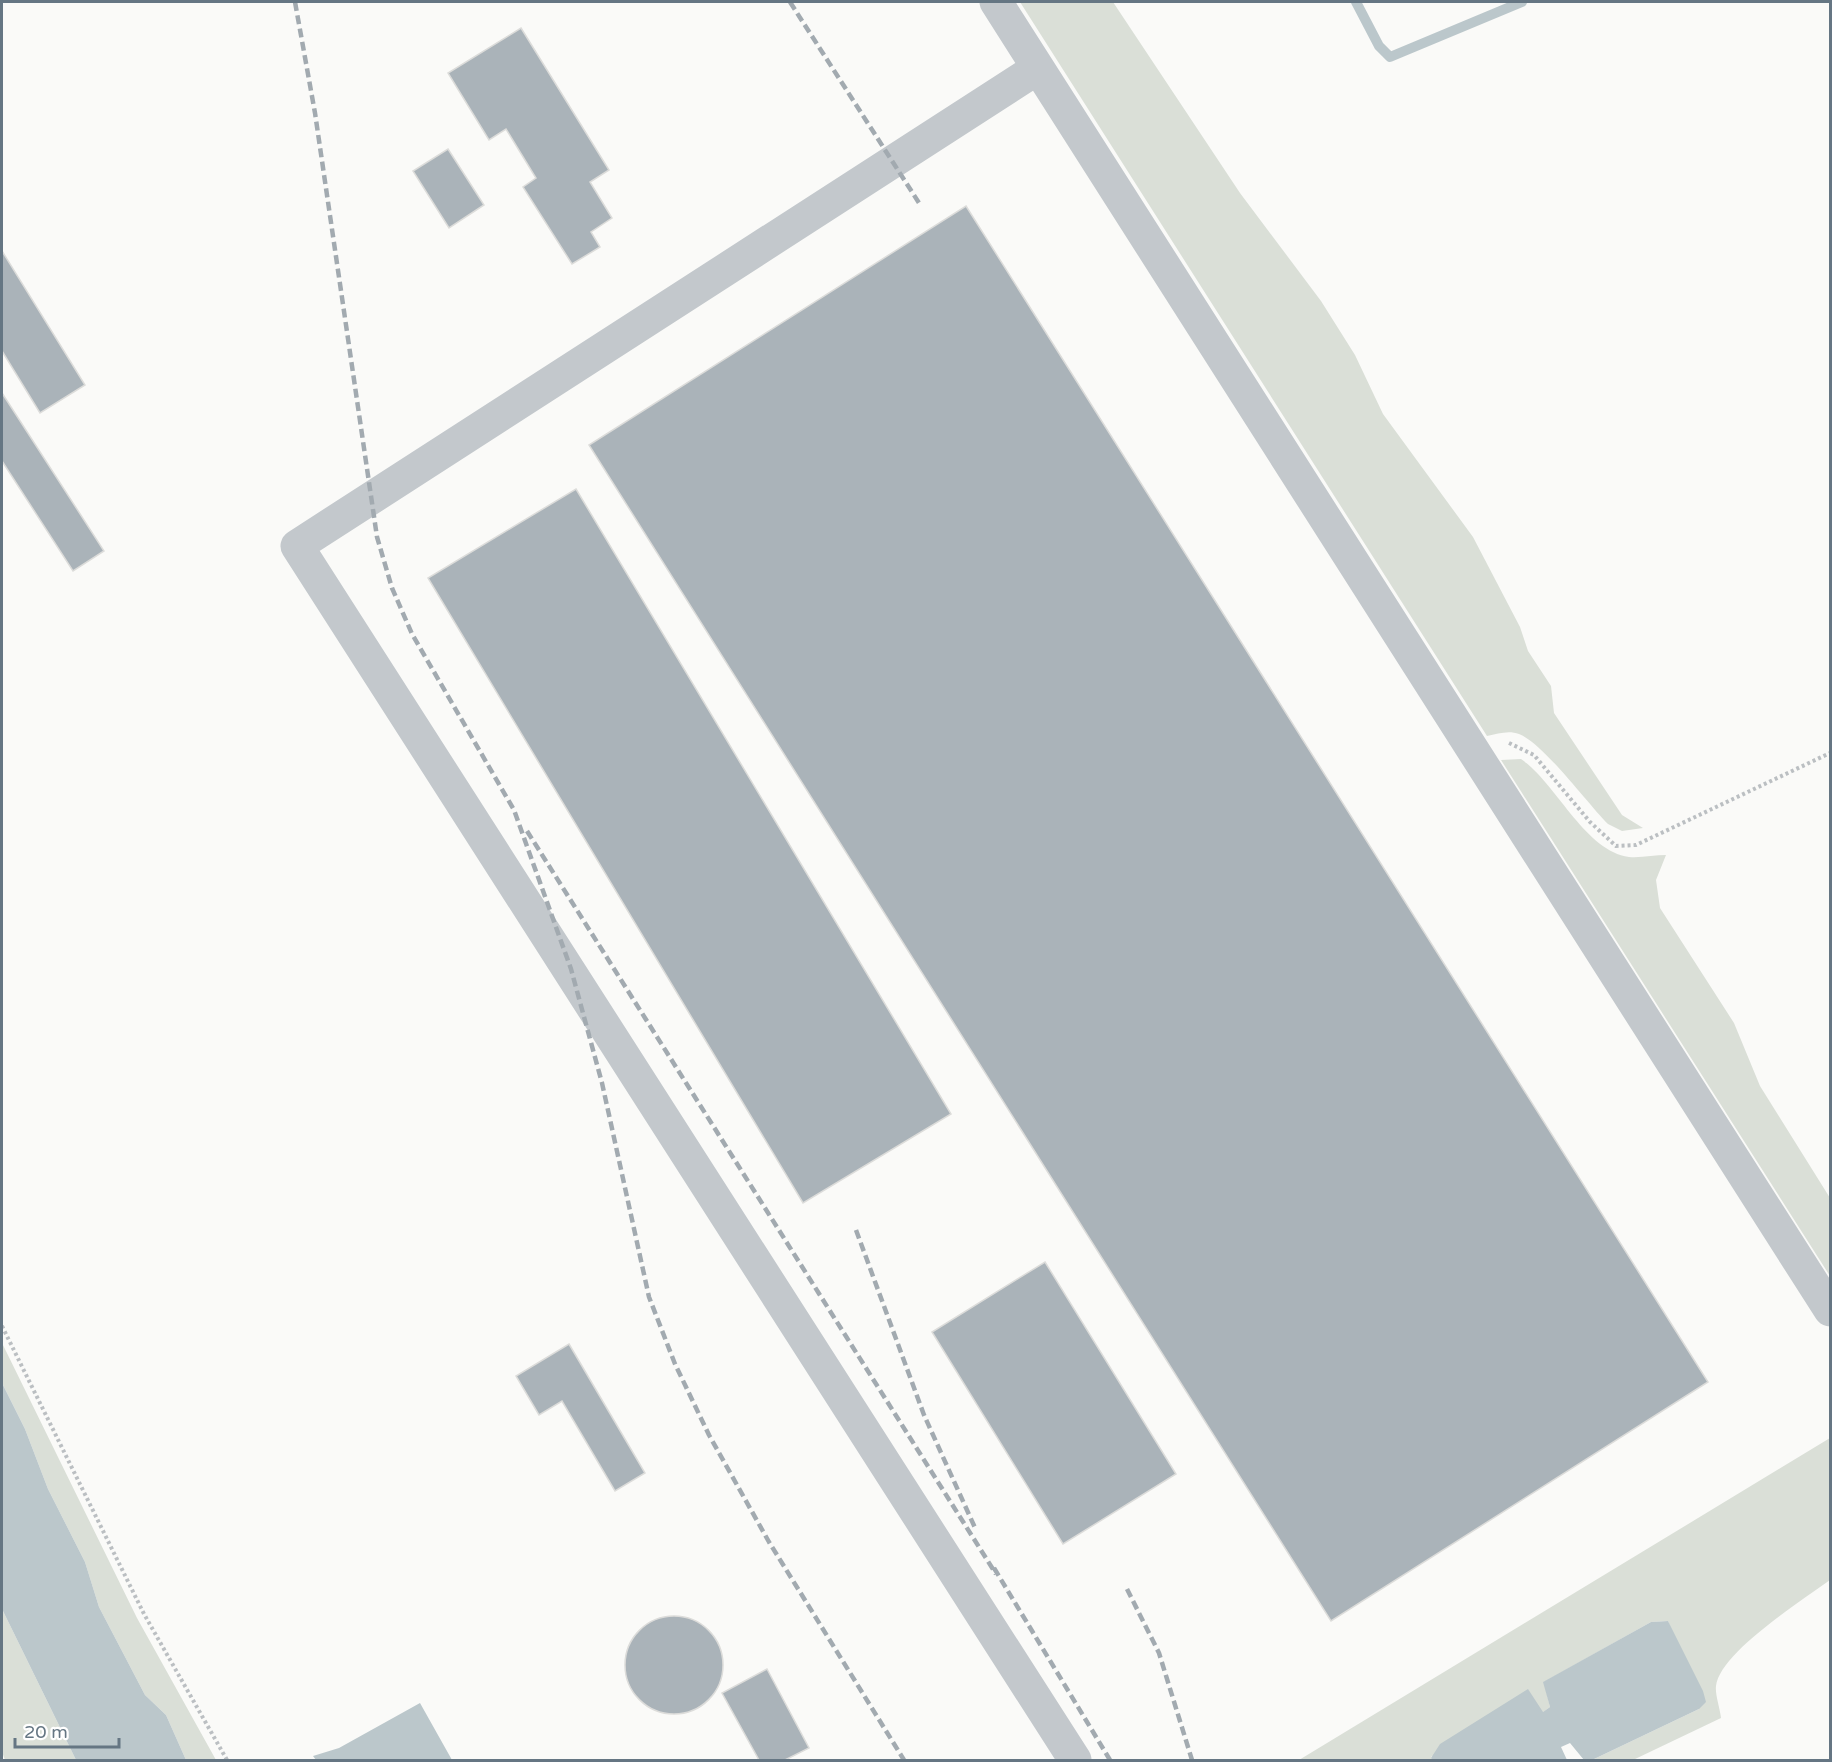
<svg xmlns="http://www.w3.org/2000/svg" width="1832" height="1762" viewBox="0 0 1832 1762" font-family="'Varela Round',sans-serif">
<rect width="100%" height="100%" fill="#fafaf8"/>
<!-- green -->
<path fill="#dadfd7" d="M1020,2h93l127,191 81,108 34,54 28,59 90,123 47,90 8,24 23,35 3,27 68,102 21,13 -21,3 -14,-7c-21,-21 -65,-81 -89,-90 -11,-4 -21,0 -32,2z
M1521,759c35,24 64,92 108,98 12,1 26,-2 37,-2l-10,25 4,28 74,115 26,63 70,112v78l-329,-516z
M2,1343l135,275 79,142h-30l-20,-45 -21,-20 -46,-88 -14,-45 -37,-73 -23,-60 -23,-46z
M1830,1438v142c-27,20 -110,72 -114,106 -1,9 4,22 5,32l-88,42h-41l107,-51 -31,-88 -17,1 -107,60 6,25 -8,6 -14,-23 -97,67 2,3h-134z
M2,1609l74,151h-71l-3,-8z"/>
<!-- water -->
<path fill="#bbc7cb" d="M2,1383l23,46 23,60 37,73 14,45 46,88 21,20 20,45h-110l-74,-151z
M1668,1621l35,70 3,11 -7,7 -107,51h-8l-14,-17 -9,4 6,13h-134l-2,-2 9,-14 88,-55 15,23 7,-5 -7,-25 108,-60z
M420,1703l32,57h-136l-3,-4 26,-8z"/>
<g fill="none" stroke-linecap="round" stroke-linejoin="round">
<!-- stream -->
<path stroke="#bbc7cb" stroke-width="10" d="M1356,2l23,44 11,11 132,-55"/>
</g>
<!-- building -->
<path fill="#aab3b9" stroke="#dcdcda" stroke-width="1.5" d="M521,28l88,142 -19,12 22,36 -21,14 9,15 -28,17 -49,-77 13,-9 -30,-49 -17,11 -41,-67z
M448,149l36,56 -35,23 -36,-57z
M966,206l742,1176 -377,239 -742,-1176z
M2,251l83,134 -45,28 -38,-62z
M2,393l102,158 -31,20 -71,-110z
M576,489l375,625 -148,89 -375,-625z
M1045,1262l131,212 -113,70 -131,-212z
M569,1344l76,129 -30,18 -53,-90 -23,14 -23,-39z
M625 1665a49 49 0 1 1 98 0a49 49 0 1 1-98 0Z
M767,1669l42,79 -24,12h-26l-37,-67z"/>
<g fill="none" stroke-linecap="round" stroke-linejoin="round">
<!-- path -->
<path stroke="#bbbfc2" stroke-width="4" stroke-dasharray="3 3" stroke-linecap="butt" d="M1509,743l25,12 56,67 26,24 20,-1 194,-92
M2,1326l142,288 83,146"/>
<!-- street -->
<path stroke="#c3c8cc" stroke-width="33" d="M996,2l834,1308
M1038,68l-741,478 778,1214"/>
<!-- rail -->
<path stroke="#a2aab0" stroke-width="4.5" stroke-dasharray="9 4.5" stroke-linecap="butt" d="M295,2l20,111 62,424 15,51 20,46 102,176 57,159 31,114 47,214 26,67 34,71 60,107 135,218
M790,2l131,204
M527,831l469,743
M856,1230l68,185 52,115
M994,1568l116,192
M1127,1589l32,64 33,107"/>
</g>
<!-- border -->
<rect width="1832" height="1762" fill="none" stroke="#657683" stroke-width="6"/>
<!-- scale -->
<path d="M15 1738v9h104v-9" fill="none" stroke="#657683" stroke-width="3"/>
<text x="24" y="1738" font-size="18" fill="#657683" stroke="#ffffff" stroke-width="4.5" paint-order="stroke">20 m</text>
</svg>
